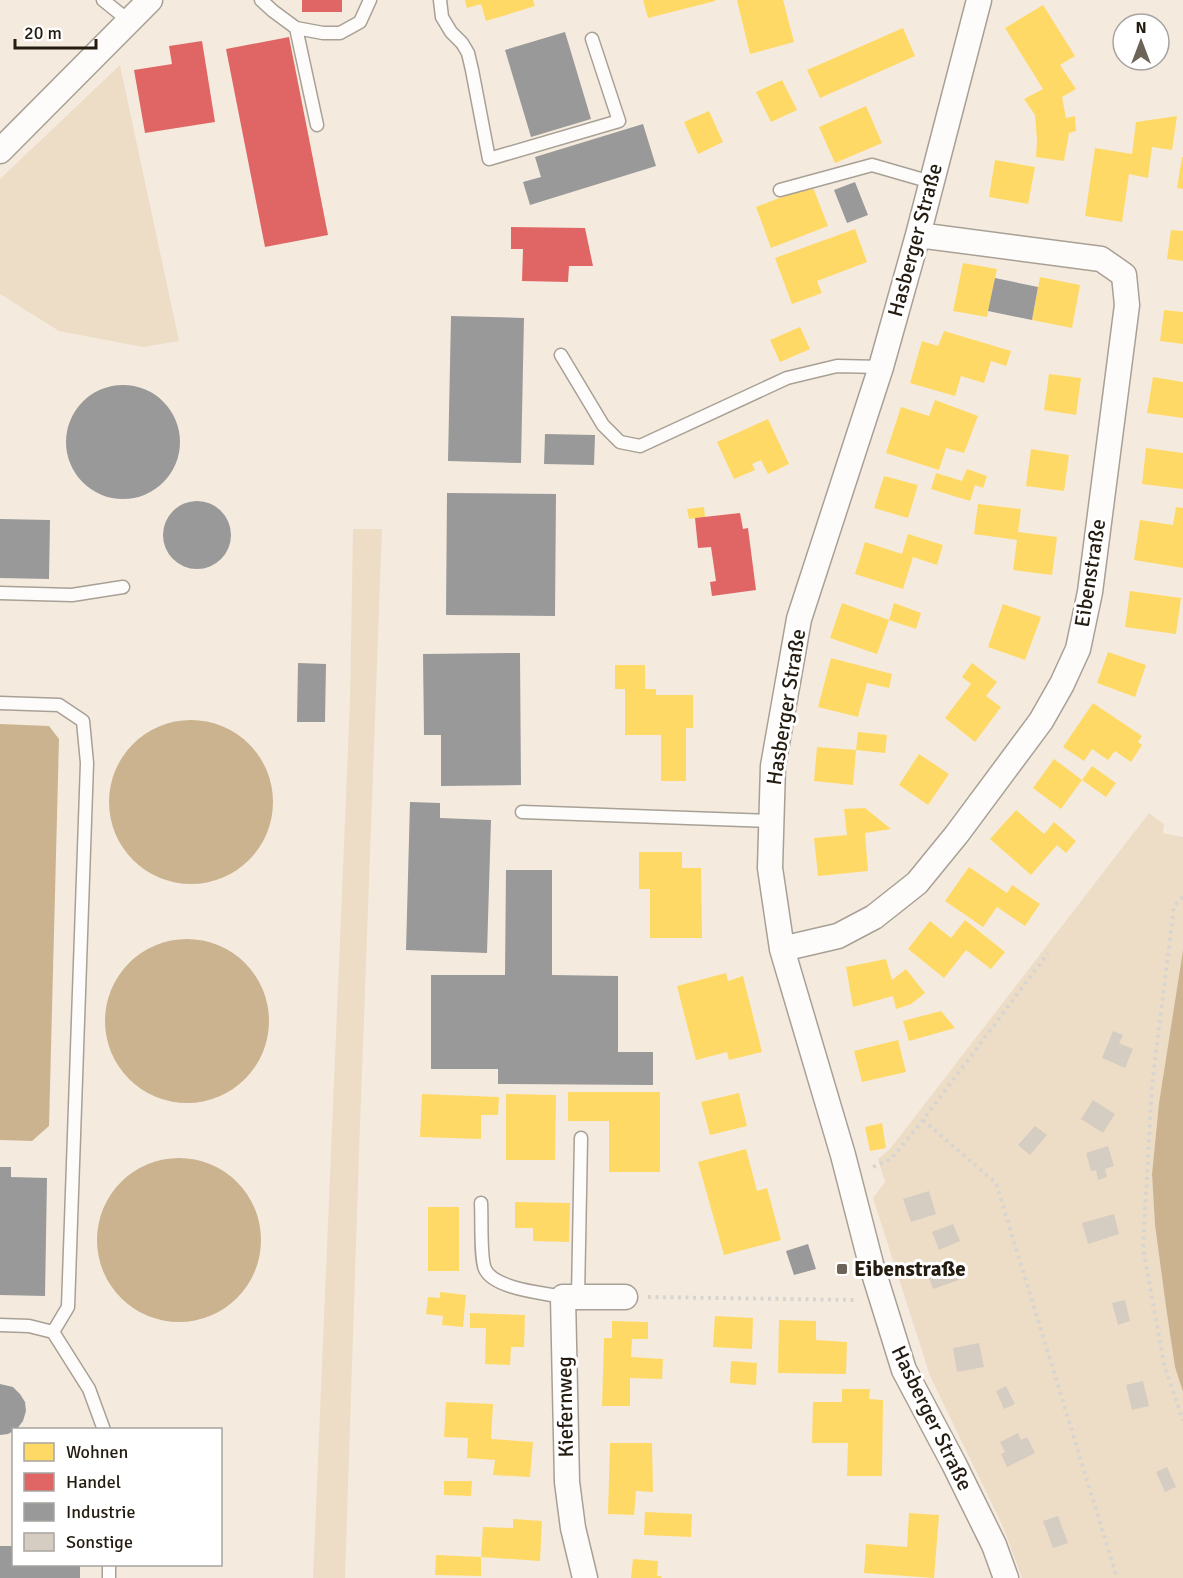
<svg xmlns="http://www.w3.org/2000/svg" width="1183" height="1578" viewBox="0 0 1183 1578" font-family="Signika,sans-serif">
<rect width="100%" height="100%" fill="#f4ebde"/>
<!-- green -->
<path fill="#edddc6" d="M120,65l59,276 -36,6 -84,-16 -59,-37v-115z
M353,529h29l-23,625 -14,424h-32l37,-876z
M1149,813l15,11 -1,9 20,4v113l-24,153 -7,71 3,51 11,82 9,60 8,25v186h-161l-19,-51 -73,-151 -57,-178 12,-16 -7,-23 12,-10z"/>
<!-- water -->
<path fill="#cbb390" d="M109 802a82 82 0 1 1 164 0a82 82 0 1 1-164 0Z
M0,724l49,2 10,13 -10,387 -17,15 -32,-1z
M105 1021a82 82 0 1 1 164 0a82 82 0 1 1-164 0Z
M1183,950v442l-8,-25 -9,-60 -11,-82 -3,-51 7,-71z
M97 1240a82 82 0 1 1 164 0a82 82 0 1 1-164 0Z"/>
<!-- homes -->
<path fill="#ffd966" d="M465,0h68l2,6 -49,15 -5,-17 -14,4z
M643,0h72v1l-67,17z
M737,0h46l11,42 -44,12z
M1043,5l32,51 -15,9 16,24 -14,8 4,21 9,-2 1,15 -7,2 -5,28 -28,-4 1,-17 -2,-25 -11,-16 19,-10 -38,-61z
M903,28l12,28 -95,42 -13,-28z
M782,80l15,30 -26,12 -15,-30z
M866,106l16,37 -47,20 -16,-36z
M709,111l14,31 -25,12 -14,-32z
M1177,116l-5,34 -20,-3 -4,31 -19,-4 -7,48 -37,-6 10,-68 37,6 4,-32z
M1182,157h1v32l-6,-1z
M995,160l40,7 -7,37 -39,-7z
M812,185l16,41 -57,22 -15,-41z
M855,229l12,33 -50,19 5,12 -30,11 -17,-46z
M1171,230l12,1v30l-16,-2z
M963,263l34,6 -10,48 -34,-6z
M1040,277l40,8 -8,43 -40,-8z
M1164,310l19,2v32l-23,-3z
M800,327l10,22 -30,13 -10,-22z
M944,331l67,20 -5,15 -15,-5 -7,22 -23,-7 -6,20 -45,-13 12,-42 16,5z
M1049,374l32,4 -5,37 -32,-5z
M1153,377l30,5v36l-36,-5z
M935,400l43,16 -14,37 -18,-5 -7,22 -53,-17 15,-46 28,9z
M768,419l21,45 -21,10 -7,-14 -9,4 3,6 -21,9 -17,-37z
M1146,448l37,5v36l-41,-5z
M1031,449l38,6 -5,36 -38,-5z
M967,469l20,7 -4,12 -8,-3 -5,16 -39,-12 5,-16 26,8z
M884,476l34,9 -10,33 -34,-10z
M978,504l43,5 -3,23 39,5 -5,38 -39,-5 4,-30 -43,-6z
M704,507l1,10 -16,2 -2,-10z
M1176,507l7,1v60l-49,-8 6,-40 33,5z
M908,534l35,11 -6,20 -24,-8 -10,32 -48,-15 10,-32 37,12z
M1130,591l51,7 -5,36 -51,-7z
M842,603l47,17 -12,34 -47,-16z
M894,603l27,10 -5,16 -27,-9z
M1003,604l38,13 -16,43 -37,-13z
M1108,652l38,13 -11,32 -38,-14z
M831,658l61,16 -3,14 -22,-5 -9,34 -40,-10z
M972,663l25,19 -11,14 15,11 -26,35 -30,-24 26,-34 -9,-7z
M615,665h30v24h11v6h37v33h-7v53h-25v-46h-36v-46h-10z
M1093,703l49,33 -4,6 4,3 -11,17 -16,-11 -7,9 -16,-11 -8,12 -21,-14z
M858,732l29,3 -2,18 -29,-3z
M817,747l39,3 -3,35 -39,-4z
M919,754l30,20 -21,31 -29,-20z
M1054,759l28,21 -21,29 -28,-21z
M1092,766l24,17 -10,14 -24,-17z
M865,808l26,21 -26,4 3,38 -50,5 -4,-38 33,-3 -3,-26z
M1016,810l28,24 10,-12 22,19 -10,12 -9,-8 -26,30 -41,-36z
M639,852h43v16h19l1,70h-52v-49h-11z
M969,867l38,26 5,-8 28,19 -15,22 -28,-19 -14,20 -38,-26z
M965,920l40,32 -14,17 -25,-19 -22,28 -36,-29 22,-28 21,17z
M886,959l6,21 14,-11 19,24 -14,11 -15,5 -3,-13 -40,11 -7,-40z
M726,973l2,8 15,-5 19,76 -33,8 -2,-8 -31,8 -19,-74z
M941,1011l14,17 -46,13 -6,-20z
M898,1040l8,32 -44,10 -8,-31z
M568,1092h92v80h-51v-51h-41z
M739,1093l8,33 -37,9 -9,-33z
M422,1094l77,3 -1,18h-17v24l-61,-2z
M506,1094l50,1 -1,65h-49z
M882,1123l4,25 -16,3 -5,-24z
M746,1149l11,42 10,-3 14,52 -57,15 -26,-93z
M515,1202l55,1 -1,39 -36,-1v-13h-18z
M428,1207h31v64h-31z
M440,1292l26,3 -3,32 -21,-2 1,-9 -17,-2 2,-17 12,1z
M470,1313l55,2 -1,32h-13l-1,18 -25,-1 1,-36h-16z
M715,1316l38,2 -1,31 -39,-2z
M779,1320l37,1v19l31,2 -1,32 -68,-1z
M612,1321l36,1v17h-16l-1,18 32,2 -1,20 -32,-1v28h-28l2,-68h8z
M731,1361l26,2 -1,22 -26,-2z
M842,1389h28l-1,10 14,1 -1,76h-35l1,-33h-36l1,-41h29z
M446,1402l47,2 -2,35 42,3 -3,35 -37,-2 2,-15 -28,-2 1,-20 -24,-1z
M610,1443h42l1,49 -17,-1 -2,24 -26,-1z
M444,1481h28l-1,15 -27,-1z
M645,1512l47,2 -1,23 -47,-2z
M909,1513l30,2 -5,63 -70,-5 2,-29 41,3z
M513,1519l29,2 -2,40 -59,-4 2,-30 30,1z
M436,1555l45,2v19l-46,-1z
M633,1559l25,2 -1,15h5l-1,2h-30z"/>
<!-- shops -->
<path fill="#e06666" d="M302,0h40v12h-40z
M289,37l39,198 -63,12 -39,-198z
M202,41l13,81 -70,11 -11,-63 38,-6 -3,-18z
M511,227l74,1 8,38h-24l-1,16 -46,-1 1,-32h-12z
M740,513l3,16 5,-1 8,62 -44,6 -2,-14 6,-1 -5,-34 -13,1 -3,-30z"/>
<!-- industry -->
<path fill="#999" d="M565,32l26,87 -60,18 -26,-87z
M643,124l13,42 -126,39 -7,-23 18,-5 -6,-20z
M855,182l13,33 -21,8 -13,-33z
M995,278l43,9 -6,33 -44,-9z
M451,316l73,2 -3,145 -73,-2z
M66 442a57 57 0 1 1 114 0a57 57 0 1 1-114 0Z
M545,434l50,1 -1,30 -50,-1z
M447,493l109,1 -1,122 -109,-1z
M163 535a34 34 0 1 1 68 0a34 34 0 1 1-68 0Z
M0,519l50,1 -1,59 -49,-1z
M520,653l1,132 -80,1v-51h-17l-1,-81z
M298,663l28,1 -1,58h-28z
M410,802l30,1v15l51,2 -4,133 -81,-3z
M506,870h46v105l66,1v76h35v33l-155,-1v-15h-67v-94h74z
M0,1167h11v10l36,1 -2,118 -45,-1z
M808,1244l8,25 -22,6 -8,-24z
M0,1384l13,3 7,7 5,8 1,9 -3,10 -6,8 -9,5 -8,1z
M0,1546h14v18h66v14h-80z"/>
<!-- building -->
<path fill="#d5cdc1" d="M1113,1031l10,4 -4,8 14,6 -8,19 -23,-10z
M1093,1100l22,14 -12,19 -22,-14z
M1035,1126l12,9 -17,20 -12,-10z
M1108,1146l6,20 -9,3 2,8 -9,3 -2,-10 -5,1 -5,-18z
M929,1191l7,23 -25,8 -8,-23z
M1114,1214l5,20 -31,10 -6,-21z
M953,1224l7,17 -21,9 -7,-18z
M953,1263l6,17 -26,9 -6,-17z
M1125,1300l5,21 -12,4 -6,-22z
M979,1343l5,24 -27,5 -4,-24z
M1143,1381l6,25 -17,4 -6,-25z
M1006,1386l9,18 -11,5 -8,-18z
M1018,1433l3,7 6,-3 8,16 -28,14 -6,-13 4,-2 -5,-10z
M1167,1467l9,20 -11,5 -9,-20z
M1058,1516l10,27 -15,5 -10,-27z"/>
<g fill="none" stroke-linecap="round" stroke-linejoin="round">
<defs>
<path id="service" d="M103,0l26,21
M261,0l12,11 23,17 27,5h17l20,-11 10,-22
M440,0l2,17 9,15 11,11 6,10 4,17 17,89 130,-38 -27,-82
M296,28l21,97
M780,190l92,-25 59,17
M561,355l42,70 17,17 20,4 147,-68 50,-12 44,1
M0,593l72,2 51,-8
M0,703l59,2 24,16 4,42 -19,544 -15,25
M522,812l249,9
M481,1203c1,14 -1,55 4,66 9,20 59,24 78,28
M578,1297l3,-159
M0,1325l29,1 24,6 36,57 15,41
M109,1578v-14"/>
<path id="minor" d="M979,0l-61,235 -37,132 -82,252 -26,147 -3,102 12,81 61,206 28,109 33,106 50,94 40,81 12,33
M0,151l150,-151
M782,949l56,-13 36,-19 43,-34 40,-49 84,-113 21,-37 16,-35 12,-57 37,-287 -3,-30 -23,-16 -183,-24
M585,1578l-12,-50 -6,-46 -4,-185h62"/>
</defs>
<!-- service casing -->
<use href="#service" stroke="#a8a095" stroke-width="15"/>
<!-- minor casing -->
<use href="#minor" stroke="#a8a095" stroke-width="27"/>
<!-- path -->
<path stroke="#d8d5d0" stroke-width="4" stroke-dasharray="3 4.5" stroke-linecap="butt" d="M1183,897l-9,9 -22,179 -9,163 21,116 19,57
M923,1120l73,63 121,395
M873,1167l18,-8 32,-39 125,-167
M648,1297l209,3"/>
<!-- service -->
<use href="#service" stroke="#fdfcfa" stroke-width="12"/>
<!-- minor -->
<use href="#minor" stroke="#fdfcfa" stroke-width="24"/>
</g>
<!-- markers -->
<rect fill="#6d6459" stroke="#fff" stroke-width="2" x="836" y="1263" width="12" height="12" rx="3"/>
<g text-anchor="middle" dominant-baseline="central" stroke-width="6" stroke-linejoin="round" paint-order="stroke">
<!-- street labels -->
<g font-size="21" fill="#241c11" stroke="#fff">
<text transform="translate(915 240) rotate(-75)">Hasberger Straße</text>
<text transform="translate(1090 573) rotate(-81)">Eibenstraße</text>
<text transform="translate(786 707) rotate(-81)">Hasberger Straße</text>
<text transform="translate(565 1407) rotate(-91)">Kiefernweg</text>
<text transform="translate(932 1418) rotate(64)">Hasberger Straße</text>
</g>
<!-- poi labels -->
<g font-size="21" font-weight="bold" fill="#241c11" stroke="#fff" text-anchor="start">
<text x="854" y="1269">Eibenstraße</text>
</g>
</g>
<!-- legend -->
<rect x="12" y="1428" width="210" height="138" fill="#ffffff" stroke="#a7a4a0" stroke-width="1.5"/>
<rect x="24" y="1443" width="30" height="18" fill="#ffd966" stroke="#a7a4a0" stroke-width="1.5"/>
<text x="66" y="1458" font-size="18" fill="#241c11">Wohnen</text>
<rect x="24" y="1473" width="30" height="18" fill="#e06666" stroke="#a7a4a0" stroke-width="1.5"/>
<text x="66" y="1488" font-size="18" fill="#241c11">Handel</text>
<rect x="24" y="1503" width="30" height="18" fill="#999999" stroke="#a7a4a0" stroke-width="1.5"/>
<text x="66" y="1518" font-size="18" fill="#241c11">Industrie</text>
<rect x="24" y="1533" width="30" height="18" fill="#d5cdc1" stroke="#a7a4a0" stroke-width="1.5"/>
<text x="66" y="1548" font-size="18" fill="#241c11">Sonstige</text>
<!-- north arrow -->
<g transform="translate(1141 42)"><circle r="28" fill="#ffffff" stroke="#a7a4a0" stroke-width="1.5"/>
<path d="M0-4.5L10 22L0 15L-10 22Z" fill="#6d6459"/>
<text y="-9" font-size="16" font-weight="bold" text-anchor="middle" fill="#241c11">N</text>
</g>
<!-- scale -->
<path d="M15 39v9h81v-9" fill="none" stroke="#241c11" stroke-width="3"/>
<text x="24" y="39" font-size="18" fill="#241c11" stroke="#ffffff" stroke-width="4.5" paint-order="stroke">20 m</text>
</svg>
